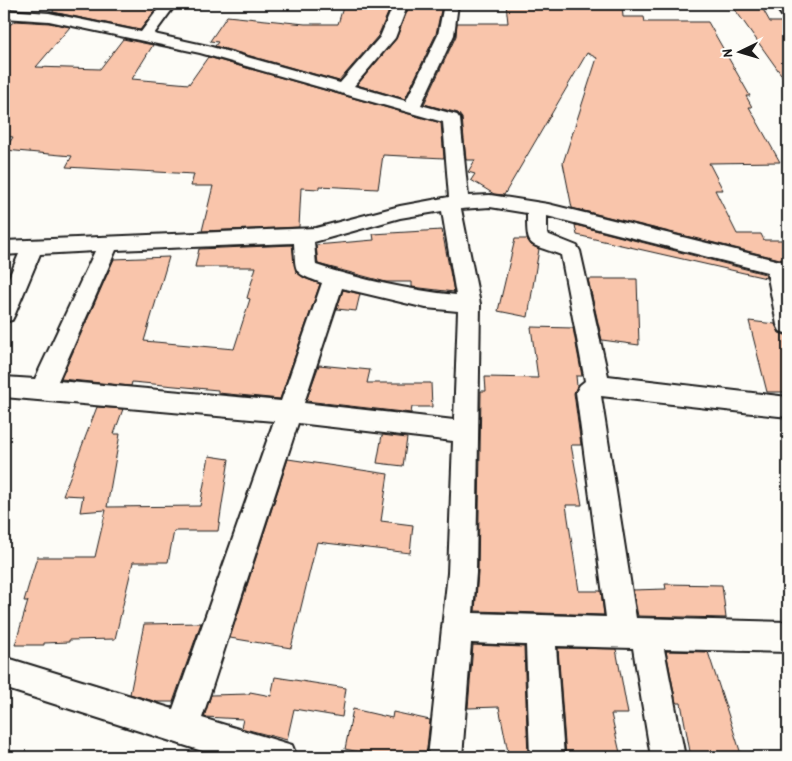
<svg xmlns="http://www.w3.org/2000/svg" width="792" height="761" viewBox="0 0 792 761" font-family="'Patrick Hand',sans-serif">
<rect width="100%" height="100%" fill="#fdfcf7"/>
<filter id="ink" filterUnits="userSpaceOnUse"><feTurbulence type="fractalNoise" baseFrequency=".02" numOctaves="2"/><feDisplacementMap in="SourceGraphic" scale="10" xChannelSelector="R" yChannelSelector="G"/><feConvolveMatrix kernelMatrix="1 2 1 2 8 2 1 2 1" color-interpolation-filters="sRGB"/></filter>
<g filter="url(#ink)">
<!-- building -->
<path fill="#f9c5ab" stroke="#1c1c1c" d="M54,4h106l-20,26 -87,-18z
M344,4h48l-14,32 -39,45 -124,-35 3,-4 -8,-1 17,-25 78,8h33z
M410,4l32,1 -6,29 -31,65 -48,-14 39,-46z
M506,4h116l1,13h21l1,5h63l42,74h-4l6,11h-3l31,55 -71,1 14,27h-8l22,44h24l3,6h24v21l-216,-53 -9,-45 34,-105 -10,-5 -83,142 -10,-1 -23,-14 4,-6 -7,-2 7,-12h-9l-4,-42 -4,-5 -34,-9 32,-68 1,-13h51z
M731,4h29l10,18h18v62z
M15,21l34,2 21,4 -34,40 64,2 23,-30 30,6 -21,34 57,5 19,-27 233,66 3,35 -61,-3 -5,34 -59,-3v3l-18,-1 -2,39 -97,4 11,-45h-22l3,-12 -128,-7 6,-11 -67,-6 8,-13 -9,-1v-107z
M575,225l190,49 1,4 -189,-43z
M442,230l12,62 -42,-5v-5h-26l-68,-18 -2,-19 58,-5 -1,-6z
M515,239h12l4,6 8,4 -11,68 -30,-6z
M292,245l4,27 8,6 16,6 -40,115 -62,-6v-3l-86,-8 -1,4 -70,-7 53,-120 55,-2 -25,84 90,8 16,-50 -3,-1 9,-31h-61l4,-18z
M588,279h49l2,66 -37,-5z
M343,290l17,4 -4,17 -19,-2z
M749,321l26,3 4,9 9,3v56h-21z
M531,327l42,1 9,48h-6l1,10 -3,7 7,52h-10l11,60h-16l13,86h22l3,24 -129,-4 3,-38 3,-182h5l-1,-14 53,1z
M319,365l51,5 -3,13h64l1,24h-20l-1,6 -105,-12z
M97,407l26,2 -9,25h6l-13,73 93,-1 9,-50 20,3 -11,72h-44l-6,31h-35l-18,77 -46,1v2l-25,1v2h-29l13,-44h-4l13,-44h58l11,-47 -26,2 3,-16 -20,-1z
M382,435l25,3 -4,28 -26,-3z
M288,459l100,15 -7,47 32,4 -3,28 -93,-11 -26,106 -61,-10z
M665,584l57,1 4,33 -88,-2 -5,-26 33,-1z
M201,623l-28,79h-16l-27,-8 14,-70z
M473,645l51,2 4,110h-19l-10,-50 -31,1z
M558,648l58,1 12,65h-17l10,43h-55z
M666,651l42,1 34,105h-51l-10,-54h-5z
M275,677l71,11 -4,29 -48,-8 -7,31 -46,-12 2,-9 -39,-2 7,-22 38,-1 1,-2 21,4z
M353,709l39,9 1,-6 37,8 -4,37h-43l-38,-8z"/>
<g fill="none" stroke-linecap="round" stroke-linejoin="round">
<defs>
<path id="street" d="M162,4h14l-22,30 54,12 132,37 40,-46 14,-33h14l-13,34 -41,48 52,15 32,-66 6,-31h14l-4,31 -33,70 36,10 3,4 8,77 22,-1 58,9 240,59v71l-8,-3 -3,-6 -10,-53 -220,-56v18l30,12 3,5 28,125 180,21v20l-187,-21 35,222 152,4v30l-124,-3 21,108h-34l-18,-109 -77,-2 8,111h-34l-4,-112 -55,-2 -9,114h-34l20,-184 5,-132 -155,-18 -96,295 90,27 5,12h-76l-217,-69v-31l169,52 101,-288 -270,-24v-20l31,2 60,-128 -55,3 -25,60 -3,6 -8,2v-33l15,-35 -15,1v-14l312,-13 84,-22 49,-9 -6,-75 -243,-69 -151,-32 -45,-3v-8h3l42,3 92,19zM490,207l37,6c0,37 1,29 34,42l24,126 -5,4 -4,7 30,225 -133,-4 3,-40 4,-269 -19,-95zM442,211l14,84c-47,-5 -95,-15 -140,-30l-2,-23 86,-24zM294,243c2,31 -2,29 28,40l-41,118 -223,-20 58,-131zM342,288l84,20 32,3 -4,109 -150,-17z
M774,4h14v14l-5,-1z"/>
</defs>
<!-- street casing -->
<use href="#street" stroke="#1c1c1c" stroke-width="4"/>
<!-- street -->
<use href="#street" fill="#fdfcf7" fill-rule="evenodd"/>
</g>
</g>
<!-- margin -->
<rect width="792" height="761" fill="none" stroke="#fdfcf7" stroke-width="20"/>
<rect x="10" y="10" width="772" height="741" fill="none" stroke="#1c1c1c" stroke-width="2" filter="url(#ink)"/>
<!-- north arrow -->
<g transform="translate(740 52) rotate(265)" stroke="#fdfcf7" stroke-width="4" paint-order="stroke">
<path d="M0-4L9 19L0 12L-9 19Z" fill="#1c1c1c"/>
<text y="-8" font-size="14" font-weight="bold" text-anchor="middle" fill="#1c1c1c">N</text>
</g>
</svg>
